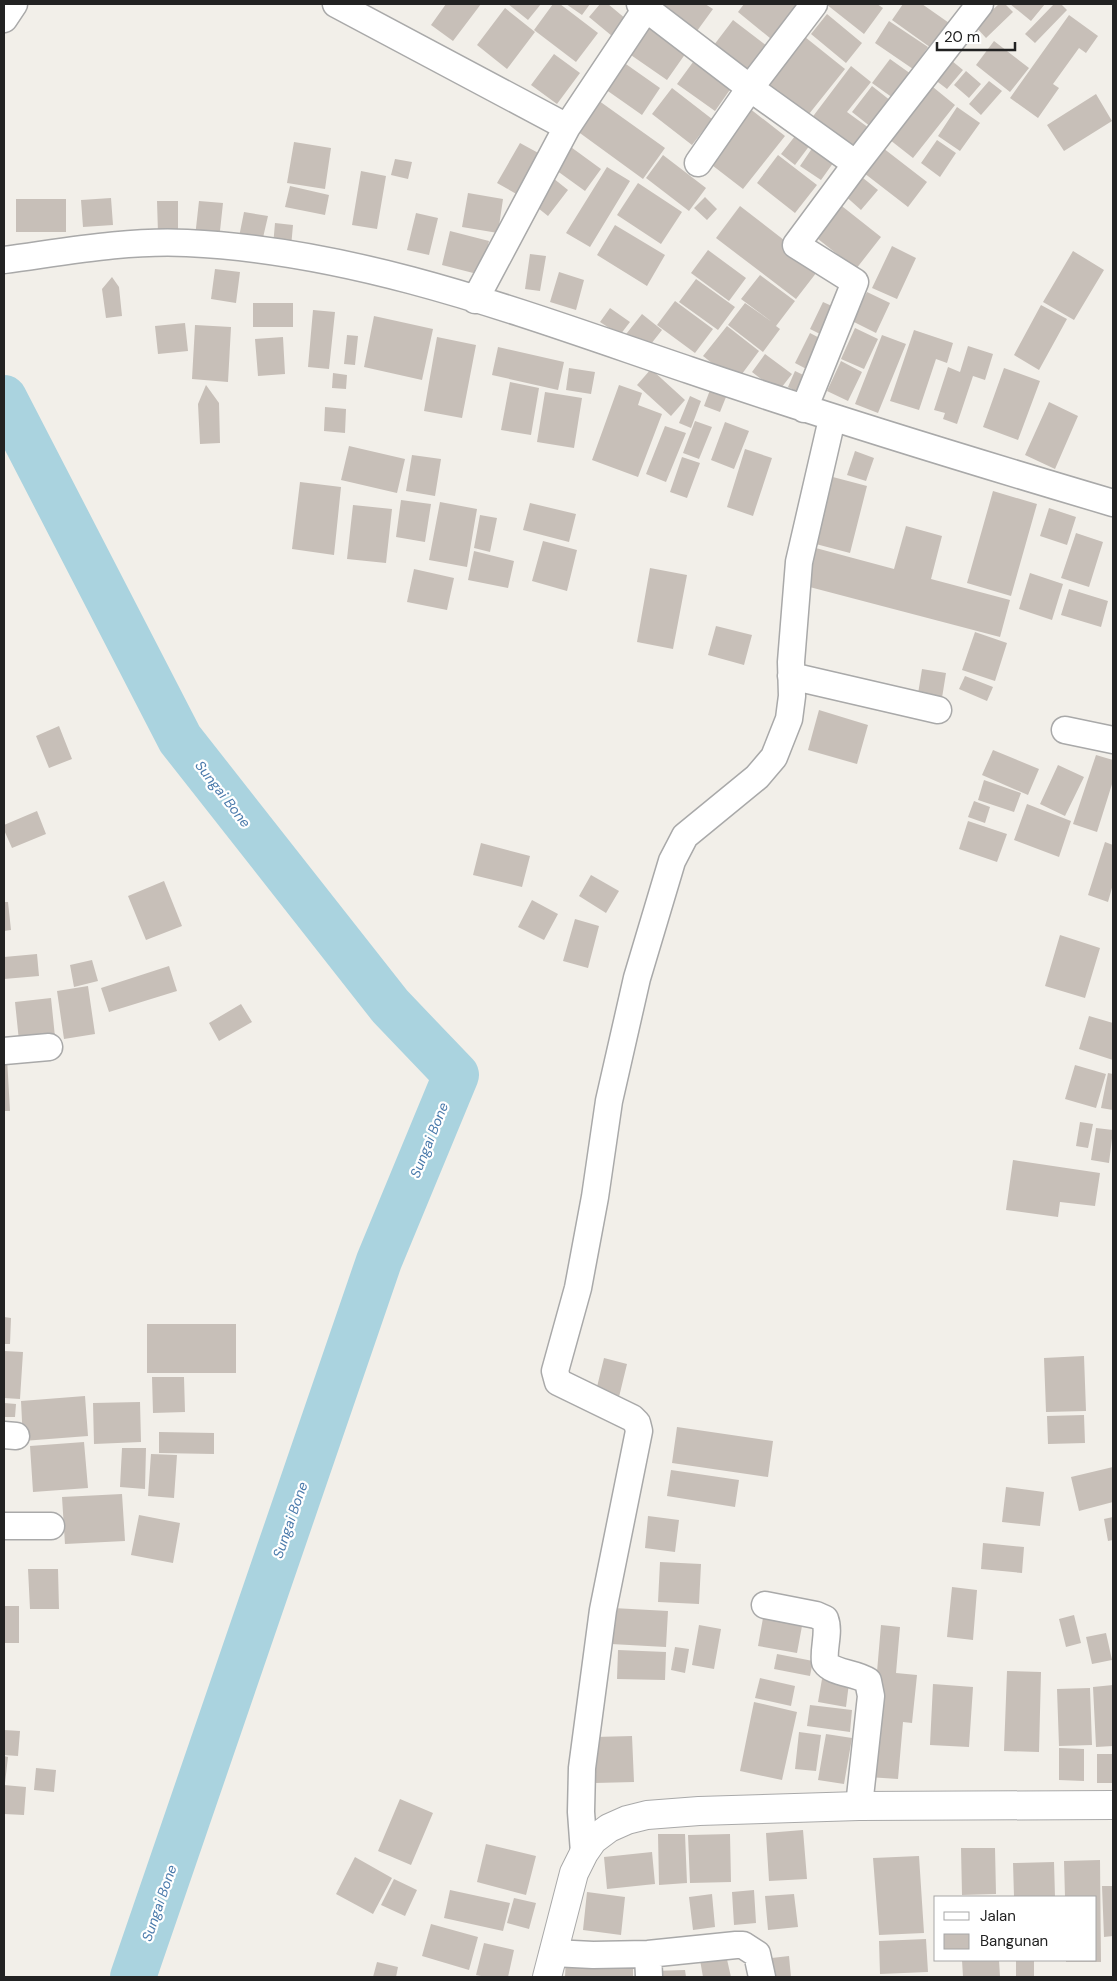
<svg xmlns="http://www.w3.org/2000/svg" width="1117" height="1981" viewBox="0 0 1117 1981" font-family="'DM Sans',sans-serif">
<rect width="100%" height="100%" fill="#f2efe9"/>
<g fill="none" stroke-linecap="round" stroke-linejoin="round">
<!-- river -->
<path stroke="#aad3df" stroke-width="46" d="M4,398l176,341 210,267 66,69 -77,186 -246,716"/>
</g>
<!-- building -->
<path fill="#c7bfb8" d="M446,4h35l-28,37 -22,-16z
M508,4h33l-13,16z
M553,4h7l38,29 -22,29 -42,-32z
M566,4h24l-8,11z
M600,4h8l18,15 -14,17 -23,-19z
M658,4h47l8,5 -16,22z
M744,4h63l-31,39 -38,-31z
M826,4h51l6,4 -19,26z
M903,4h19l30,21 -18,25 -42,-30z
M999,4h6l8,8 -27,26 -11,-12z
M1010,4h35l-14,17z
M1054,4h7l6,6 -32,33 -10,-9z
M505,8l30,24 -28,37 -30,-24z
M827,14l35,29 -16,20 -35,-29z
M1069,15l29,21 -12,17 -7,-5 -26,36 6,4 -21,30 -28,-20z
M733,20l38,29 -18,25 -39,-29z
M889,21l39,26 -15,22 -38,-26z
M648,23l40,27 -21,30 -39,-27z
M805,37l40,32 -40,50 -40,-31z
M994,41l35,27 -19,24 -34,-27z
M554,54l26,19 -23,31 -26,-19z
M946,56l17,14 -16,19 -17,-13z
M696,58l38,26 -19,27 -38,-27z
M890,59l21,15 -18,24 -21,-15z
M623,62l37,26 -18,27 -37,-26z
M851,66l20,16 -24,30 22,16 -19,26 -42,-31z
M966,71l15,13 -12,14 -15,-13z
M989,81l13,10 -21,24 -12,-11z
M928,83l27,22 -42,53 -28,-22z
M872,86l19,15 -20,26 -19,-15z
M672,88l40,31 -20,26 -40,-31z
M1096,94l16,27 -48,30 -17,-26z
M595,98l70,50 -22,31 -70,-51z
M957,107l23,16 -20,28 -22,-15z
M749,108l36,28 -42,53 -35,-27z
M799,131l14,10 -18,24 -14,-11z
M937,140l19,13 -16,24 -19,-14z
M294,142l37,6 -6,41 -38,-6z
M564,142l37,27 -16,22 -36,-26z
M520,143l22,12 -22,41 -23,-13z
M815,144l21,15 -15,21 -21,-14z
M883,148l44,34 -19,25 -44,-34z
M663,155l43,33 -17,23 -43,-33z
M778,155l39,30 -22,28 -38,-30z
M395,159l17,3 -4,17 -17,-4z
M607,167l23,14 -40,66 -24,-14z
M361,171l25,5 -9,53 -25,-4z
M858,174l20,16 -17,20 -19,-17z
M553,178l15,12 -20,26 -15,-12z
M638,183l44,29 -21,32 -44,-29z
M290,186l39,9 -4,20 -40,-8z
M468,193l35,6 -5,34 -36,-6z
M705,197l12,12 -10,11 -13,-12z
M111,198l2,27 -30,2 -2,-27z
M16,199h50v33h-50z
M157,201h21v32h-20z
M199,201l24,2 -4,37 -24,-3z
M838,203l43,34 -25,32 -43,-34z
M740,206l80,62 -24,31 -80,-61z
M244,212l24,4 -6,26 -23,-5z
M416,213l22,5 -9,37 -22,-5z
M275,223l18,2 -2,22 -18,-1z
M615,225l50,30 -18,31 -50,-31z
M450,231l39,10 -8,34 -39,-10z
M892,246l24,12 -19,41 -25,-11z
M708,250l38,28 -17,23 -38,-28z
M1073,251l31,19 -30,50 -31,-18z
M530,254l16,2 -6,35 -15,-2z
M215,269l25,3 -4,31 -25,-4z
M559,272l25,8 -8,30 -26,-8z
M760,275l35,26 -19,25 4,3 -17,23 -35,-27 17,-22 27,19 -31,-23z
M112,277l7,10 3,29 -16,2 -4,-29z
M696,279l39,28 -17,23 -39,-28z
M867,292l23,11 -14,30 -24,-12z
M675,301l38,28 -18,24 -38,-28z
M823,302l20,9 -13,28 -20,-10z
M253,303h40v24h-40z
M1041,305l26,14 -28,51 -25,-15z
M610,308l20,14 -10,13 -20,-13z
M313,310l22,2 -6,57 -21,-2z
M642,314l20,16 -19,24 -20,-16z
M374,316l59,13 -11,51 -58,-13z
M185,323l3,28 -30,3 -3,-28z
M195,325l36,2 -3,55 -36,-3z
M727,326l32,25 -23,31 -33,-26z
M855,328l23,11 -14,30 -23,-10z
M914,330l39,13 -6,20 -11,-4 -17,51 -29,-9z
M810,333l21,11 -15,30 -21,-11z
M347,335l11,1 -3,29 -11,-1z
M882,335l24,9 -28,69 -23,-9z
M283,337l2,37 -27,2 -3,-37z
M437,337l39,8 -14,73 -38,-7z
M968,346l25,8 -8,26 -12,-4 -16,48 -14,-5 2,-6 -11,-3 14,-43 12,5z
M498,347l66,15 -6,28 -66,-15z
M765,354l27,20 -14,18 -26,-20z
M841,361l21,11 -14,29 -21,-10z
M569,368l26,4 -4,22 -25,-4z
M1004,368l36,13 -22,59 -35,-13z
M651,369l34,31 -14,16 -34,-31z
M795,371l19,9 -8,16 -18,-9z
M333,373l14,2 -1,14 -14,-1z
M510,382l29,6 -8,47 -30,-5z
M206,385l13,18 1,40 -20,1 -2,-40z
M619,385l23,8 -4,12 24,9 -24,63 -46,-17z
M710,390l16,7 -6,15 -16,-6z
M545,392l37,6 -8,50 -37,-6z
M690,396l11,5 -10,27 -12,-5z
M1049,402l29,14 -23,53 -30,-14z
M325,407l21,2 -1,24 -21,-2z
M695,421l17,6 -13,32 -16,-6z
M725,422l24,9 -15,38 -23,-9z
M665,426l21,7 -20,49 -20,-8z
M349,446l56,13 -8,34 -56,-13z
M745,449l27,9 -19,58 -26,-9z
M855,451l19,7 -8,23 -19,-6z
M412,455l29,4 -6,37 -29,-5z
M682,457l18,6 -13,35 -17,-6z
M829,476l38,10 -17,67 -38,-10z
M300,482l41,5 -7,68 -42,-6z
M993,491l44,13 -26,92 -44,-13z
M401,500l30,4 -6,38 -29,-5z
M440,502l37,7 -10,58 -38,-7z
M530,503l46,11 -7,28 -46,-12z
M353,505l39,4 -6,54 -39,-4z
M1049,508l27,9 -9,28 -27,-9z
M480,515l17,3 -7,34 -16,-4z
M906,526l36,10 -11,43 79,21 -10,37 -198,-52 10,-38 82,22z
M1076,533l27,9 -14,45 -28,-9z
M543,541l34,9 -10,41 -35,-10z
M474,551l40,10 -6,27 -40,-8z
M650,568l37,7 -14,74 -36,-7z
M414,569l40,9 -7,32 -40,-8z
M1030,573l33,11 -11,36 -33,-11z
M1069,589l39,12 -7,26 -40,-12z
M716,626l36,9 -8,30 -36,-10z
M975,632l32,11 -12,38 -33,-11z
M922,669l24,4 -5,31 -24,-4z
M965,676l28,11 -6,14 -28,-12z
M819,710l49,15 -11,39 -49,-14z
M59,726l13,33 -23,9 -13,-32z
M993,750l46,19 -11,26 -46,-20z
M1096,755l17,5v21l-16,51 -24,-8z
M1058,765l26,12 -19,39 -25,-12z
M984,780l37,13 -7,19 -36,-12z
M974,801l16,6 -5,16 -17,-6z
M1027,804l44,17 -12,36 -45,-17z
M37,811l9,23 -34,14 -8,-18v-5z
M968,821l39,13 -10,28 -38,-13z
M1105,842l8,3v39l-5,18 -20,-7z
M481,843l49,13 -8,31 -49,-12z
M591,875l28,16 -13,22 -27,-17z
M164,881l18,45 -36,14 -18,-44z
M532,900l26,14 -14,26 -26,-13z
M4,902h4l3,28 -7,1z
M575,919l24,7 -11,42 -25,-7z
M1060,935l40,13 -15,50 -40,-12z
M37,954l2,22 -35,3v-22z
M92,960l6,21 -24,6 -4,-22z
M169,966l8,25 -68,21 -8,-24z
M88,986l7,48 -31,5 -7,-48z
M51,998l4,39 -36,4 -4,-39z
M241,1004l11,18 -33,19 -10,-18z
M1089,1016l24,7v37l-34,-11z
M4,1058h3l3,53h-6z
M1075,1065l31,9 -10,34 -31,-9z
M1108,1073l5,1v36l-12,-2z
M1080,1122l13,2 -5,24 -12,-2z
M1096,1128l17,2 -4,33 -18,-3z
M1013,1160l87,13 -5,33 -35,-4 -2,15 -52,-7z
M4,1317l7,1 -1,26h-6z
M147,1324h89v49h-89z
M4,1351l19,1 -3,47 -16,-1z
M1084,1356l2,55 -40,1 -2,-54z
M604,1358l23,6 -8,33 -23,-6z
M152,1377h32l1,35 -32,1z
M85,1396l3,40 -65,5 -2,-40z
M140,1402l1,40 -47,2 -1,-41z
M4,1403l12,1 -1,13h-11z
M1084,1415l1,28 -37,1 -1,-28z
M677,1427l96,14 -5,36 -96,-14z
M159,1432l55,1v21l-55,-1z
M84,1442l4,46 -55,4 -3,-46z
M122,1448h24l-1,41 -25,-2z
M151,1454l26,1 -3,43 -26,-2z
M1113,1467v35l-34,9 -8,-34z
M671,1470l68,10 -4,27 -68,-11z
M1006,1487l38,5 -4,34 -38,-4z
M122,1494l3,47 -60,3 -3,-47z
M139,1515l41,8 -7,40 -42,-8z
M648,1516l31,4 -4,32 -30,-4z
M1113,1517v23l-5,1 -4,-22z
M983,1543l41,4 -2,26 -41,-4z
M660,1562l41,2 -2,40 -41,-2z
M28,1569h30l1,40h-29z
M952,1587l25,3 -4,50 -26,-3z
M4,1606h15v37h-15z
M613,1608l55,3 -2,36 -55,-3z
M1074,1615l7,28 -15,4 -7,-28z
M763,1618l39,8 -5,27 -39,-7z
M699,1625l22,4 -7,40 -22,-4z
M881,1625l19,2 -4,46 21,2 -5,48 -9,-1 -5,57 -30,-2z
M1106,1633l6,27 -20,4 -6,-27z
M675,1647l14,2 -4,24 -14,-3z
M618,1650l48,2 -1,28 -48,-1z
M777,1654l36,7 -3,15 -36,-7z
M1007,1671l34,1 -2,80 -35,-1z
M760,1678l35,8 -4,20 -36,-8z
M822,1679l27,4 -3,24 -28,-5z
M933,1684l40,3 -4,60 -39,-2z
M1113,1685v61l-17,1 -3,-60z
M1090,1688l2,57 -33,1 -2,-57z
M754,1702l43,10 -15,68 -42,-9z
M810,1705l42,5 -2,22 -43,-6z
M4,1730l16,1 -2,25 -14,-1z
M799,1732l22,3 -5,36 -21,-2z
M826,1734l26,4 -8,46 -26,-4z
M632,1736l2,46 -39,1 -1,-46z
M1059,1748l25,1v32l-25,-1z
M1097,1754h16v29h-16z
M4,1756l4,1 -3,26h-1z
M36,1768l20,2 -2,22 -20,-2z
M4,1785l22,2 -2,28 -20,-1z
M400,1799l33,14 -22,52 -33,-14z
M803,1830l4,49 -38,2 -3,-48z
M658,1834h27l2,49 -28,2z
M730,1834l1,48 -41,1 -2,-48z
M486,1844l50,12 -10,39 -49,-13z
M961,1848h34l1,46 -34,1z
M652,1852l3,32 -48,5 -3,-32z
M919,1856l5,77 -45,2 -6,-77z
M355,1857l37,21 -19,36 -37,-20z
M1100,1860l1,102h-35v-2h30v-63h-31l-1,-36z
M1054,1862l1,35h-41l-1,-34z
M394,1879l23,11 -12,26 -24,-11z
M1102,1886h11v50l-9,1z
M450,1890l60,13 -7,28 -59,-13z
M754,1890l2,33 -22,2 -2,-33z
M587,1892l38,5 -4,38 -38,-5z
M712,1894l3,33 -22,3 -4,-33z
M794,1894l4,33 -30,3 -3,-34z
M514,1898l22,5 -7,26 -22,-6z
M431,1924l47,13 -9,33 -47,-14z
M926,1939l2,33 -48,2 -1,-33z
M484,1943l30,7 -6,27h-22l-10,-2z
M726,1955l5,22h-28l-3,-17z
M789,1956l2,21h-25l-3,-18z
M566,1957l67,4v16h-68z
M962,1960h37l1,17h-37z
M1016,1960h18v17h-18z
M377,1962l21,5 -2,10h-23z
M685,1970l1,7h-32l-1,-6z"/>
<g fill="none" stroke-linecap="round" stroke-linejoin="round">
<defs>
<path id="minor" d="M336,4l231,123
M640,4l110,84 106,76 124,-160
M4,19l10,-15
M698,163l52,-75 64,-84
M4,260c60,-8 122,-20 183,-17 174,8 339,72 502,127 141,48 282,91 424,133
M475,300l92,-173 82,-123
M804,409l51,-127 -59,-37 60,-81
M791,676l147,34
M1065,730l48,10
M4,1051l45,-4
M4,1435l12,1
M4,1526h47
M765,1605l51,10 9,4c5,13 -2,29 0,43 8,12 30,10 43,19l3,15 -12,110
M584,1853l-3,-41 1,-44 21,-158 36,-179 -2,-8 -5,-5 -74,-36 -3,-11 23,-83 17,-91 14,-96 28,-123 35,-117 13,-25 72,-59 17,-20 15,-38 3,-23 -1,-34 8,-100 33,-143
M553,1953l40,2 55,-1 88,-9h7l14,9 5,23
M648,1954l1,23"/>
<path id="tertiary" d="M547,1977l27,-104 10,-20 9,-13 16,-12 18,-8 20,-5 52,-4 160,-5 254,-1"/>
</defs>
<!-- minor casing -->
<use href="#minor" stroke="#a9a9a9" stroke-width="29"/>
<!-- tertiary casing -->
<use href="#tertiary" stroke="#a9a9a9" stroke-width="30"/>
<!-- minor -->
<use href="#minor" stroke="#fff" stroke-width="26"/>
<!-- tertiary -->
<use href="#tertiary" stroke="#fff" stroke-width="28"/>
</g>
<g text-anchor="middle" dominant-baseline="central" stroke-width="4.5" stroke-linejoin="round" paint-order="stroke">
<!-- water labels -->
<g font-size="14" font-style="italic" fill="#4a7aab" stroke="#fff">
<text transform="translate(223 794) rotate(52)">Sungai Bone</text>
<text transform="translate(429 1140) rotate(-68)">Sungai Bone</text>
<text transform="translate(290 1520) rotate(-71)">Sungai Bone</text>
<text transform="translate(159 1903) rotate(-71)">Sungai Bone</text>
</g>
</g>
<!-- border -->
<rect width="1117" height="1981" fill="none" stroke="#222222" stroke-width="10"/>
<!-- legend -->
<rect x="934" y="1896" width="162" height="65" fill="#ffffff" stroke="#a7a7a7"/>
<rect x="944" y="1912" width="25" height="8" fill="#ffffff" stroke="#a7a7a7"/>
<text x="980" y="1921" font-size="15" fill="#222222">Jalan</text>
<rect x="944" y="1934" width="25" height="15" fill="#c7bfb8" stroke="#a7a7a7"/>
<text x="980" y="1946" font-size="15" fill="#222222">Bangunan</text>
<!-- scale -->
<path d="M937 42v8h78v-8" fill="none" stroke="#222222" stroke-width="2.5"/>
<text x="944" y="42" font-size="15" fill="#222222" stroke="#ffffff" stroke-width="4" paint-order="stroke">20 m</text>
</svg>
